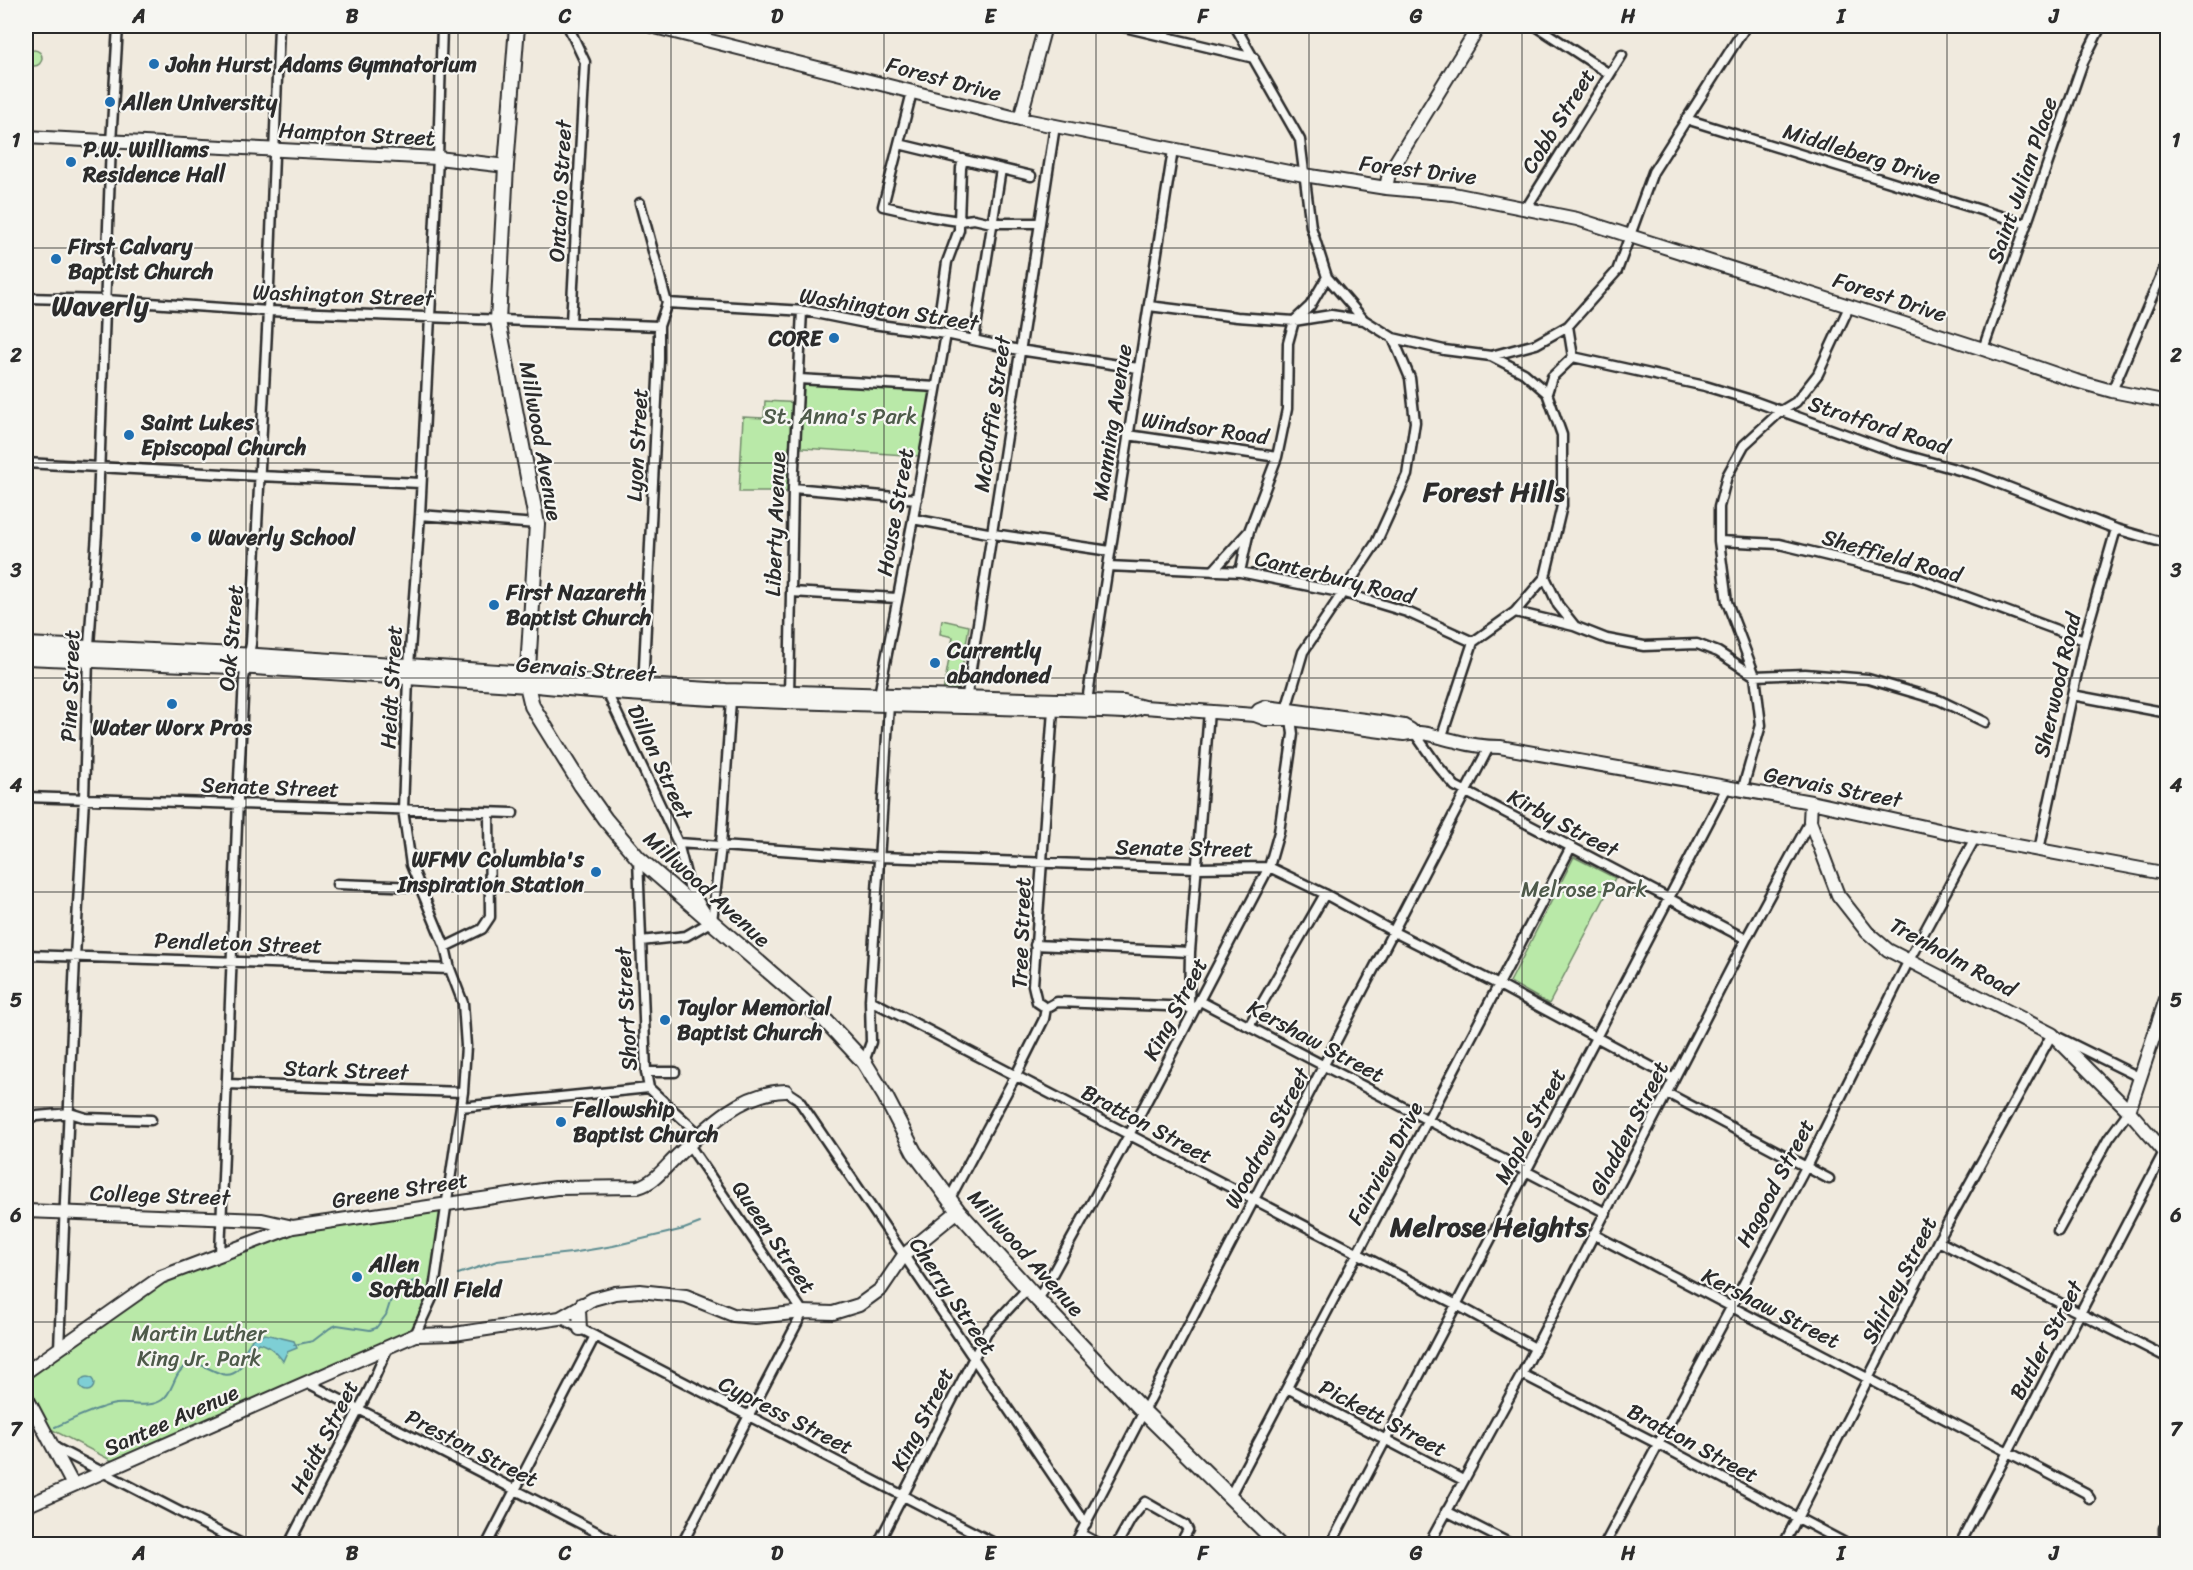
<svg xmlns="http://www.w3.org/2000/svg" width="2193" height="1570" viewBox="0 0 2193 1570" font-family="Sriracha,sans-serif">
<rect width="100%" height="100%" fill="#f0eade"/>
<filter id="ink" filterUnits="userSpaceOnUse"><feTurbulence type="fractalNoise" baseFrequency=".0167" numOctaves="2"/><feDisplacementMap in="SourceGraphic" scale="12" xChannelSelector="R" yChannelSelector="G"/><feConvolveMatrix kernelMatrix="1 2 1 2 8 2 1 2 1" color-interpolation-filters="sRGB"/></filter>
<g filter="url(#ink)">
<!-- green -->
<path fill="#b9e9a8" stroke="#728a6a" stroke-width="1.5" d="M26 58a8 8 0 1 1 16 0a8 8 0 1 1-16 0Z
M804,379l128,10 -13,67 -130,-9 -2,45h-48l4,-75 21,1 1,-17 38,2z
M942,620l27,6 -11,66h-15l10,-55 -13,-3z
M1574,857l41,21 -66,126 -39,-22z
M445,1206l-12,90 -18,39 -295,130 -79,-41 -15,-28v-24l135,-95 132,-50z"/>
<!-- water -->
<path fill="#7ecfd5" stroke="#5d8d91" stroke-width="1.5" d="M265,1334l29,7 3,7 -10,4 -4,9c-6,-8 -14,-17 -25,-18l-8,10 -5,-3 8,-12z
M80 1384a7 7 0 1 1 14 0a7 7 0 1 1-14 0Z"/>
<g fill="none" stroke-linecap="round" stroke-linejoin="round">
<!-- stream -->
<path stroke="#5d8d91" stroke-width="2" d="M458,1274l39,-13 74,-8 42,-7 71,-17 16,-6
M294,1345l19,-4 17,-13 7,-3 33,5 6,-2 10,-13 7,-22 5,-6 16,-6
M55,1427c19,-8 41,-20 61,-23 15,-2 32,5 46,-4 12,-8 11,-27 24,-34 18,-10 36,20 52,4 5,-5 7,-14 11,-20"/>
<defs>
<path id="street" d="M568,26l17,36 -14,260
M1120,26l134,32
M1235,26l65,114 11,87 16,50 37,43
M1536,26l72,47
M688,35l2,-9
M912,92l-29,114 49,11 27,4 2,-53 2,-9
M1686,119l340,105
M899,144l132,32
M640,203l27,100 -8,23v33l-16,329
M1527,207l95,-152
M26,298l80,2 162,11 391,15
M667,303l138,8 60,12 81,11 73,16 119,18
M1149,306l88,11 57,4 37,-6 33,5 29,18 51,12 47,6 33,17 23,20
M940,310l7,-48 12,-32v-9l15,-2 18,4h47
M1568,326l5,31
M974,340l27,-171
M1983,349l100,-287 18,-36
M1491,356l45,-12 32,-18 49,-55 36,-99 93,-146
M1573,357l132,29 43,13 146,53 83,23 139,54 52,15
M799,379l137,8
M2112,391l56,-132
M1128,435l149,22
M26,463l233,13 162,7
M793,488l124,11
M420,515l117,9
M913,519l80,15 117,17
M1719,541l60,3 132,32 173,64
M1108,566l132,6 104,21 63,19 66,30
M1213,571l36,-40
M1240,572l9,-41 28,-74 10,-48 1,-66 6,-22 16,-15 17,-29
M1545,577l13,28 16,20
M791,592l106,6
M1515,612l59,14 33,13 37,7 53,-2 21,8 37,24 50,-2 63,5 71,21 46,22
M1473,642l42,-30 30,-35 17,-71v-71l-15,-42 5,-16 21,-20
M605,688l73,155 11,43 16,25
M879,695l34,-176 33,-185
M2072,695l96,18
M789,696l4,-208 9,-177
M966,701l89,-575
M1087,701l86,-551
M1286,710l17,-58 73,-109 31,-68 8,-53 -5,-44 -17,-40
M1414,732l23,33 18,21 291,153
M1442,736l31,-94
M1742,791l19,-66 -6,-49 -28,-74 -8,-61v-34l8,-31 17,-31 37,-34 15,-9 22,-28 31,-67
M26,797l487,16
M678,843l202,14 316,11 73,-1 56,27 69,38 105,53 175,94
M2039,850l45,-210 32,-111
M638,858l8,214 3,16 51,47
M337,884l82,3
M712,921l9,-75 10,-146
M641,941l45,-5 26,-15
M1035,945l155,7
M445,947l37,-18 8,-12 -1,-104
M26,955l424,14
M870,1000l587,305 78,43
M1200,1001l406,212
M1046,1008l-9,-6 -4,-17 20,-275
M1046,1008l11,-6 137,5
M1189,1008l1,-56 19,-241
M1249,1026l76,-132
M864,1062l7,-20 -1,-42 19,-295
M646,1072h29
M227,1084l236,8
M786,1091l12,8 288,425
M1667,1093l162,86
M461,1107l188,-19
M26,1117l44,-4 16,5 65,2
M949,1200l67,-125 28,-56 2,-11
M2058,1231l51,-93 20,-27
M1593,1234l493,259 4,6
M1938,1241l230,117
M220,1254l18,-455 6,-121 7,-34 17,-333 11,-285
M1038,1300l91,-165 140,-268 10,-35 14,-98 -2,-15
M560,1318l436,226
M415,1335l18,-39 30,-204 3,-46 -3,-43 -13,-34 -5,-22 -34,-82 -8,-56 5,-130 12,-164 18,-357 4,-132
M59,1349l16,-392 9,-158 4,-140 9,-126 14,-390 7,-117
M1522,1374l138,71 187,99
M308,1383l312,161
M1287,1388l176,92
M54,1447l188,97
M1230,1496l341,-649
M1446,1511l65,33
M2168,1525l-4,3v6l4,5
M1081,1534l19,10
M289,1544l81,-156 18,-41
M487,1544l108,-208
M682,1544l121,-232 -114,-167
M878,1544l109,-212 41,-44
M1075,1544l414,-797
M1117,1544l14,-25 14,-17 40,23 3,5 -8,14
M1331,1544l396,-757
M1429,1544l93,-170 224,-435 64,-118
M1605,1544l201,-377 103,-207 66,-122
M1784,1544l154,-303 114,-207 89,44
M1960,1544l204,-392"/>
<path id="secondary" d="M651,26l369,93 284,56 82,13 67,6 124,25 406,130 93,32 36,10 56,11
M1020,119l25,-93
M26,137l412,21 68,8
M1386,188l3,-15 90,-147
M528,674l66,8 132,8 398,12 20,5 111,8 11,4h25l113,15c20,-4 33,3 52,7 14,4 29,6 44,6l311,55 164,36 193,36
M527,685c199,21 398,19 597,27l16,-4
M1255,715l4,-5 7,-3 114,15 24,4 7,4
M1811,802l-1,19 28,74 29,37 21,18 164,84 77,77 39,45
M2129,1111l39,-118
M26,1211l236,9 31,7
M580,1329l-1,-19 3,-6
M26,1372l135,-95 132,-50 263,-39 82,-1c15,-4 25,-17 36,-28 31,-30 66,-67 112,-68
M26,1396l47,89
M26,1506l389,-171 39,-1 106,-16 33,-19 22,-6 25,-2 46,5 47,19 22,2 48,-5 30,1 26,-8 22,-16 23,-34 54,-44"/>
<path id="primary" d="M517,26l-11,140 -8,155 39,203 -10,161 5,21 49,79 24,34 33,39 186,161 40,43 21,34 29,56 44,59 80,89 106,112 134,132
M26,645l231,11 271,18
M26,657l228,10 273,18"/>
</defs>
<!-- street casing -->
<use href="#street" stroke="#2b2b2b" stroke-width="13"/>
<!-- secondary casing -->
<use href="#secondary" stroke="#2b2b2b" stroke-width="16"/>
<!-- primary casing -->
<use href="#primary" stroke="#2b2b2b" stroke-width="18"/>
<!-- street -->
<use href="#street" stroke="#f6f6f2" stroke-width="8"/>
<!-- secondary -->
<use href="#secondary" stroke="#f6f6f2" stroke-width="12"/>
<!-- primary -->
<use href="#primary" stroke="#f6f6f2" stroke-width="14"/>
</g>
</g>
<!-- grid -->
<path fill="none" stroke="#2b2b2b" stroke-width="1.5" stroke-opacity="0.55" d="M246,26v1518M458,26v1518M671,26v1518M884,26v1518M1096,26v1518M1309,26v1518M1522,26v1518M1735,26v1518M1947,26v1518M26,248h2142M26,463h2142M26,678h2142M26,892h2142M26,1107h2142M26,1322h2142"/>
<!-- markers -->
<g fill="#1f6fb2" stroke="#f6f6f2" stroke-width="2">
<circle cx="154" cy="64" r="6"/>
<circle cx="110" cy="102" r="6"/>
<circle cx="71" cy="162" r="6"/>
<circle cx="56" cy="259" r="6"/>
<circle cx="834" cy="338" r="6"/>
<circle cx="129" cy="435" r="6"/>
<circle cx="196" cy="537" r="6"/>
<circle cx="494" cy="605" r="6"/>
<circle cx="935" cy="663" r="6"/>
<circle cx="172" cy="704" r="6"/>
<circle cx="596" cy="872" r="6"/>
<circle cx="665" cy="1020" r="6"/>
<circle cx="561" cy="1122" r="6"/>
<circle cx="357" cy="1277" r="6"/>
</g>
<g text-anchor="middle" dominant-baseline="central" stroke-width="4.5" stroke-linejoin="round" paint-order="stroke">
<!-- poi labels -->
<g font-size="22" font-weight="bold" fill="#2b2b2b" stroke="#f6f6f2" text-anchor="start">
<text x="166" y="64">John Hurst Adams Gymnatorium</text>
<text x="122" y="102">Allen University</text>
<text x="83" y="149">P.W. Williams<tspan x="83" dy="25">Residence Hall</tspan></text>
<text x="68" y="246">First Calvary<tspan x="68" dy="25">Baptist Church</tspan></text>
<text x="822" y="338" text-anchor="end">CORE</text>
<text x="141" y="422">Saint Lukes<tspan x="141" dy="25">Episcopal Church</tspan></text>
<text x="208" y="537">Waverly School</text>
<text x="506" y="592">First Nazareth<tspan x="506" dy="25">Baptist Church</tspan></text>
<text x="947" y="650">Currently<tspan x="947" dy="25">abandoned</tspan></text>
<text x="172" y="727" text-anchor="middle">Water Worx Pros</text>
<text x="584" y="859" text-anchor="end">WFMV Columbia's<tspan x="584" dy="25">Inspiration Station</tspan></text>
<text x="677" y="1007">Taylor Memorial<tspan x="677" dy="25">Baptist Church</tspan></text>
<text x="573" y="1109">Fellowship<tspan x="573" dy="25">Baptist Church</tspan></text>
<text x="369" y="1264">Allen<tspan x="369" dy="25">Softball Field</tspan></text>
</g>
<!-- street labels -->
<g font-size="22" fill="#2b2b2b" stroke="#f6f6f2">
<text transform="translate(944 79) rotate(15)">Forest Drive</text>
<text transform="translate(1558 121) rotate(-58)">Cobb Street</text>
<text transform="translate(357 134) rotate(3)">Hampton Street</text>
<text transform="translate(1862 154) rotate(17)">Middleberg Drive</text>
<text transform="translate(1418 170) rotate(7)">Forest Drive</text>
<text transform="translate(2022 180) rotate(-71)">Saint Julian Place</text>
<text transform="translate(560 191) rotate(-87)">Ontario Street</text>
<text transform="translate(343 295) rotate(2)">Washington Street</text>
<text transform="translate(1890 297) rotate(18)">Forest Drive</text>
<text transform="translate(889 309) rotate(9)">Washington Street</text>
<text transform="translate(992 414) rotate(-82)">McDuffie Street</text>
<text transform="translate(1112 422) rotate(-81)">Manning Avenue</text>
<text transform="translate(1879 425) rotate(18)">Stratford Road</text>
<text transform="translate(1205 428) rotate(8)">Windsor Road</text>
<text transform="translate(541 441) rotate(80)">Millwood Avenue</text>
<text transform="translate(637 445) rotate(-87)">Lyon Street</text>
<text transform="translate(895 512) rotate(-80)">House Street</text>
<text transform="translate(775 524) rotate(-88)">Liberty Avenue</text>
<text transform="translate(1892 556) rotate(16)">Sheffield Road</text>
<text transform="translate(1335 577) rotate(14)">Canterbury Road</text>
<text transform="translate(231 638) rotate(-85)">Oak Street</text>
<text transform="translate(586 669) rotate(4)">Gervais Street</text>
<text transform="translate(2057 685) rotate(-77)">Sherwood Road</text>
<text transform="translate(70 686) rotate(-88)">Pine Street</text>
<text transform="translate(391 687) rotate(-87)">Heidt Street</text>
<text transform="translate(660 762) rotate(65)">Dillon Street</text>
<text transform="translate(270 787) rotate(2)">Senate Street</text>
<text transform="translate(1833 787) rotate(11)">Gervais Street</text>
<text transform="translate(1563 823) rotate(28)">Kirby Street</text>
<text transform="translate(1184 848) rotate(1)">Senate Street</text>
<text transform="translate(707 889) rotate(42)">Millwood Avenue</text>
<text transform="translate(1021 933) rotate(-88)">Tree Street</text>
<text transform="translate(238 943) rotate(2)">Pendleton Street</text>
<text transform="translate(1953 957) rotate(29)">Trenholm Road</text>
<text transform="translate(626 1009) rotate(-93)">Short Street</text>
<text transform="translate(1175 1009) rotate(-62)">King Street</text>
<text transform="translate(1316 1041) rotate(28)">Kershaw Street</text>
<text transform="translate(346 1070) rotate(2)">Stark Street</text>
<text transform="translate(1147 1124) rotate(28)">Bratton Street</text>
<text transform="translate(1530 1126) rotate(-62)">Maple Street</text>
<text transform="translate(1629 1128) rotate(-63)">Gladden Street</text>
<text transform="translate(1267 1138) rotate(-62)">Woodrow Street</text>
<text transform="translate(1385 1163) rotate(-62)">Fairview Drive</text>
<text transform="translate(1775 1183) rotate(-62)">Hagood Street</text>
<text transform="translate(400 1190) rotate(-9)">Greene Street</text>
<text transform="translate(160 1195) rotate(2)">College Street</text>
<text transform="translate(774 1237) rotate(56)">Queen Street</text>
<text transform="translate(1026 1253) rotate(48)">Millwood Avenue</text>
<text transform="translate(1899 1280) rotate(-63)">Shirley Street</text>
<text transform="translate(953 1296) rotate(56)">Cherry Street</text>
<text transform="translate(1771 1308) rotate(27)">Kershaw Street</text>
<text transform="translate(2046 1340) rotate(-62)">Butler Street</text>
<text transform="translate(786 1415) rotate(27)">Cypress Street</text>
<text transform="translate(1383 1418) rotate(28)">Pickett Street</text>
<text transform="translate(922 1419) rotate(-63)">King Street</text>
<text transform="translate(171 1420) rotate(-24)">Santee Avenue</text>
<text transform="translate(324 1437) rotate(-63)">Heidt Street</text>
<text transform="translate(1693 1443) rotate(28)">Bratton Street</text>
<text transform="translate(472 1448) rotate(27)">Preston Street</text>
</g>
<!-- park labels -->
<g font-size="22" fill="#4e5a4a" stroke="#f6f6f2">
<text x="840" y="416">St. Anna's Park</text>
<text x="1584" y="889">Melrose Park</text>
<text x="199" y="1333">Martin Luther<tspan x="199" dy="25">King Jr. Park</tspan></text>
</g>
<!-- district labels -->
<g font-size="28" font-weight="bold" fill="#2b2b2b" stroke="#f6f6f2">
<text x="100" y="305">Waverly</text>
<text x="1494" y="491">Forest Hills</text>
<text x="1489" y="1226">Melrose Heights</text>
</g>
</g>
<!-- margin -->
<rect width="2193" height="1570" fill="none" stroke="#f6f6f2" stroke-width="66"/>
<rect x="33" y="33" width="2127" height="1504" fill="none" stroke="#2b2b2b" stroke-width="2"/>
<g font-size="20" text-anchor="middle" font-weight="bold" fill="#2b2b2b">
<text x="139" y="23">A</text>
<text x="352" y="23">B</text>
<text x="565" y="23">C</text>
<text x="777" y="23">D</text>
<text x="990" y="23">E</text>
<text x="1203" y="23">F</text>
<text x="1416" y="23">G</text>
<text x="1628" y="23">H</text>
<text x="1841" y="23">I</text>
<text x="2054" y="23">J</text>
<text x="16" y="147">1</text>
<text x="2176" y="147">1</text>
<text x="16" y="362">2</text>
<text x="2176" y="362">2</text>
<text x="16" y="577">3</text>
<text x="2176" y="577">3</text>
<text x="16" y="792">4</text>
<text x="2176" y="792">4</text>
<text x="16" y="1007">5</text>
<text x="2176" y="1007">5</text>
<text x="16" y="1222">6</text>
<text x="2176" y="1222">6</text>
<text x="16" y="1436">7</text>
<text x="2176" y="1436">7</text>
<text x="139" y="1560">A</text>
<text x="352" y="1560">B</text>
<text x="565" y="1560">C</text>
<text x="777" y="1560">D</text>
<text x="990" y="1560">E</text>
<text x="1203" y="1560">F</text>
<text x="1416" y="1560">G</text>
<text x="1628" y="1560">H</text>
<text x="1841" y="1560">I</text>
<text x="2054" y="1560">J</text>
</g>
</svg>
